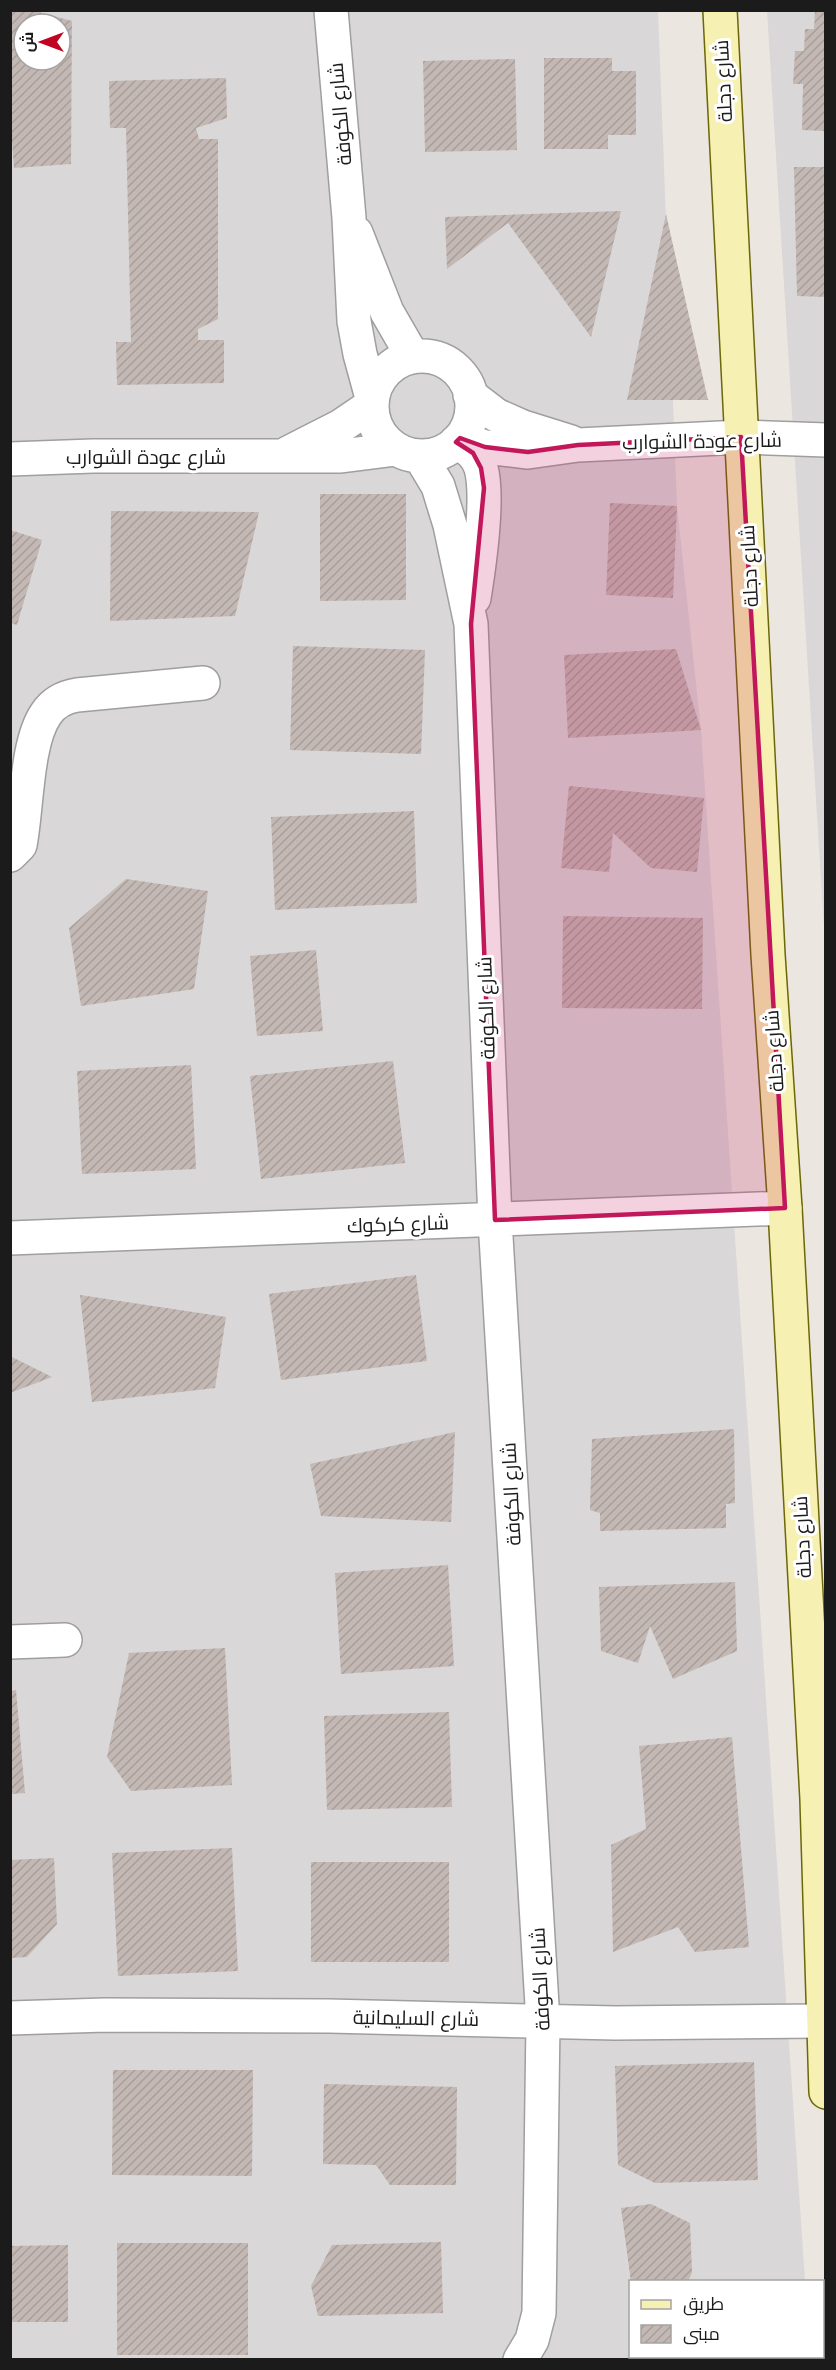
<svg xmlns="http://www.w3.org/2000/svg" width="836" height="2370" font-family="'Noto Sans',Cairo,sans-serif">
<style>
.residential{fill:#d9d7d8;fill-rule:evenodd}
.building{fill:url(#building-hatch);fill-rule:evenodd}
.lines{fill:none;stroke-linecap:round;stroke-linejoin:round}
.street-casing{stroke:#9f9f9f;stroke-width:36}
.secondary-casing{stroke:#6c6707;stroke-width:36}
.street{stroke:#fff;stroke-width:33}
.secondary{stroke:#f7f0b3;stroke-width:33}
.marked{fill:#c2185b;fill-opacity:0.2;stroke:#c2185b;stroke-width:4.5;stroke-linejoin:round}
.labels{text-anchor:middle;stroke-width:6;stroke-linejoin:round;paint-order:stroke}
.street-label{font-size:20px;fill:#1b1b1b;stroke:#fff}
</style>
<defs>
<pattern id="building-hatch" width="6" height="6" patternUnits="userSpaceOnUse" patternTransform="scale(1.5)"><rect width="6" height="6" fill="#c3b8b4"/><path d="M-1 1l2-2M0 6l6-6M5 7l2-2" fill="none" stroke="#a79e9a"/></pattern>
</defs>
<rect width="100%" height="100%" fill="#ece6e0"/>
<!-- residential -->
<path class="residential" d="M11,11H658L677,506L701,730L805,2281L630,2282V2356H810L811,2359L11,2360ZM24,24H60V60H24Z
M767,11H825V944Z"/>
<!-- building -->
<path class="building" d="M10,10H31L72,21L71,164L14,168L10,116ZM24,24H60V60H24Z
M815,10H826V131L802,130L803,84H793L795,51H804L805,29H814Z
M544,58H612V71H636V135H608V149H544Z
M515,59L517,150L425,152L423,61Z
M226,78L227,118L196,128L199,139H218V319L198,329V340H224V383L117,385L116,342H131L126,128H110L109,81Z
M794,167H826V297L797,296Z
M621,211L591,337L508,223L447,269L445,217Z
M666,214L708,400H627Z
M320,494H406V600L320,601Z
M610,503L677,506L673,598L606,595Z
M111,511L259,512L235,616L110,621Z
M10,530L42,540L17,625L10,623Z
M293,646L425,650L421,754L290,750Z
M676,649L701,730L568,738L564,655Z
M569,786L704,798L697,872L651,868L613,833L609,872L561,868Z
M414,811L417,903L275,910L271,817Z
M126,879L208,891L194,989L81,1006L69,928Z
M563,916L703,918L702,1009L562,1008Z
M316,950L323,1031L257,1036L250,956Z
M393,1061L405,1163L261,1179L250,1076Z
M191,1065L196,1169L82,1174L77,1071Z
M416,1275L427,1361L281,1380L269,1294Z
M80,1295L226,1317L215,1388L92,1402Z
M10,1356L52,1377L10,1393Z
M734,1429L735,1503L726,1504V1528L600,1531V1513L590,1510L592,1439Z
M455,1432L451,1522L321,1516L310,1464Z
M448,1565L454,1666L341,1674L335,1573Z
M735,1582L737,1651L673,1679L650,1626L638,1663L601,1651L599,1587Z
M225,1648L232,1785L131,1791L107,1757L129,1653Z
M16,1690L25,1793L10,1794V1691Z
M449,1712L452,1807L327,1810L324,1716Z
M732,1737L749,1947L695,1952L678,1927L613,1952L611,1845L646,1829L639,1746Z
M232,1848L238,1971L118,1976L112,1853Z
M54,1858L57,1924L27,1957L10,1958V1860Z
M311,1862H449V1962H311Z
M754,2062L758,2180L655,2183L618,2165L615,2066Z
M113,2070H253L252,2176L112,2175Z
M324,2084L457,2087L456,2185H390L376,2165L323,2164Z
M651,2204L690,2223L692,2272L688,2282H631L621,2208Z
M441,2242L443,2313L318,2316L311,2286L332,2245Z
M117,2243H248V2355H117Z
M68,2245V2322H10V2246Z"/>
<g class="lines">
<defs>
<path id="street" d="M331,10L349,218L354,321L360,354L372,398
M356,233L387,312L413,357
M372 406a50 50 0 1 1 100 0a50 50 0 1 1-100 0Z
M470,395L496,415L523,427L571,442
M460,438L485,447L528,452L578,445L741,437L826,440
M456,442C468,448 477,455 481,468C489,497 479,567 474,598
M288,453L341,426L372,405
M420,456L438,486L450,525L471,624L495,1220L543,2022L539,2313L532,2340L520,2360
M10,459L93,456H341L396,449
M10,855L20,845C27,810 26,742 46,714C53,703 65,697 77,695L203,683
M10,1238L785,1208
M10,1642L65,1640
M10,2018L105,2015L329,2016L615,2023L822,2021"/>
<path id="secondary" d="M720,10L768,955L785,1208L817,1799L826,2092"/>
</defs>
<!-- street casing -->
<use href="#street" class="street-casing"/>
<!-- secondary casing -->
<use href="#secondary" class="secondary-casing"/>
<!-- street -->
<use href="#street" class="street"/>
<!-- secondary -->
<use href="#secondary" class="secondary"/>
</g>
<!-- marked area -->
<path class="marked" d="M741,437L785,1208L495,1220L471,624L484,488L481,468L473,453L456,442L460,438L485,447L528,452L578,445Z"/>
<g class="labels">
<!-- street labels -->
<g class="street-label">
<text transform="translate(723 81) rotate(-93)" y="7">شارع دجلة</text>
<text transform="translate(340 114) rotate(-95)" y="7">شارع الكوفة</text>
<text transform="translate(702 441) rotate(-1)" y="7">شارع عودة الشوارب</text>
<text x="146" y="464">شارع عودة الشوارب</text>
<text transform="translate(749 566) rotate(-93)" y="7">شارع دجلة</text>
<text transform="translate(486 1008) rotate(-92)" y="7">شارع الكوفة</text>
<text transform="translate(774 1051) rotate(-94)" y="7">شارع دجلة</text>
<text transform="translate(398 1224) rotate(-2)" y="7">شارع كركوك</text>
<text transform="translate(511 1494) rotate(-93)" y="7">شارع الكوفة</text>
<text transform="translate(802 1537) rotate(-93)" y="7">شارع دجلة</text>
<text transform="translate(540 1979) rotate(-93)" y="7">شارع الكوفة</text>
<text transform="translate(416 2018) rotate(1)" y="7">شارع السليمانية</text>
</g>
</g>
<!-- border -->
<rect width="836" height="2370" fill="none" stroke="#1b1b1b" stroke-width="24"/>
<!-- legend -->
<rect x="629" y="2280" width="195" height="78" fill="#ffffff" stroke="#a4a4a4" stroke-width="1.5"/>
<rect x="641" y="2300" width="30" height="9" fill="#f7f0b3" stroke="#a4a4a4" stroke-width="1.5"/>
<text x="683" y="2310" font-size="18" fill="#1b1b1b">طريق</text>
<rect x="641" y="2325" width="30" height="18" fill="url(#building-hatch)" stroke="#a4a4a4" stroke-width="1.5"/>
<text x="683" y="2340" font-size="18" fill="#1b1b1b">مبنى</text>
<!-- north arrow -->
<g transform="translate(42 42) rotate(270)"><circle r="28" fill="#ffffff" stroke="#a4a4a4" stroke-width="1.5"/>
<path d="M0-4.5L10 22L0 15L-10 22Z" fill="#c00522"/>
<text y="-9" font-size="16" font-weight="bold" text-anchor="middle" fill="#1b1b1b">ش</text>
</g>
</svg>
